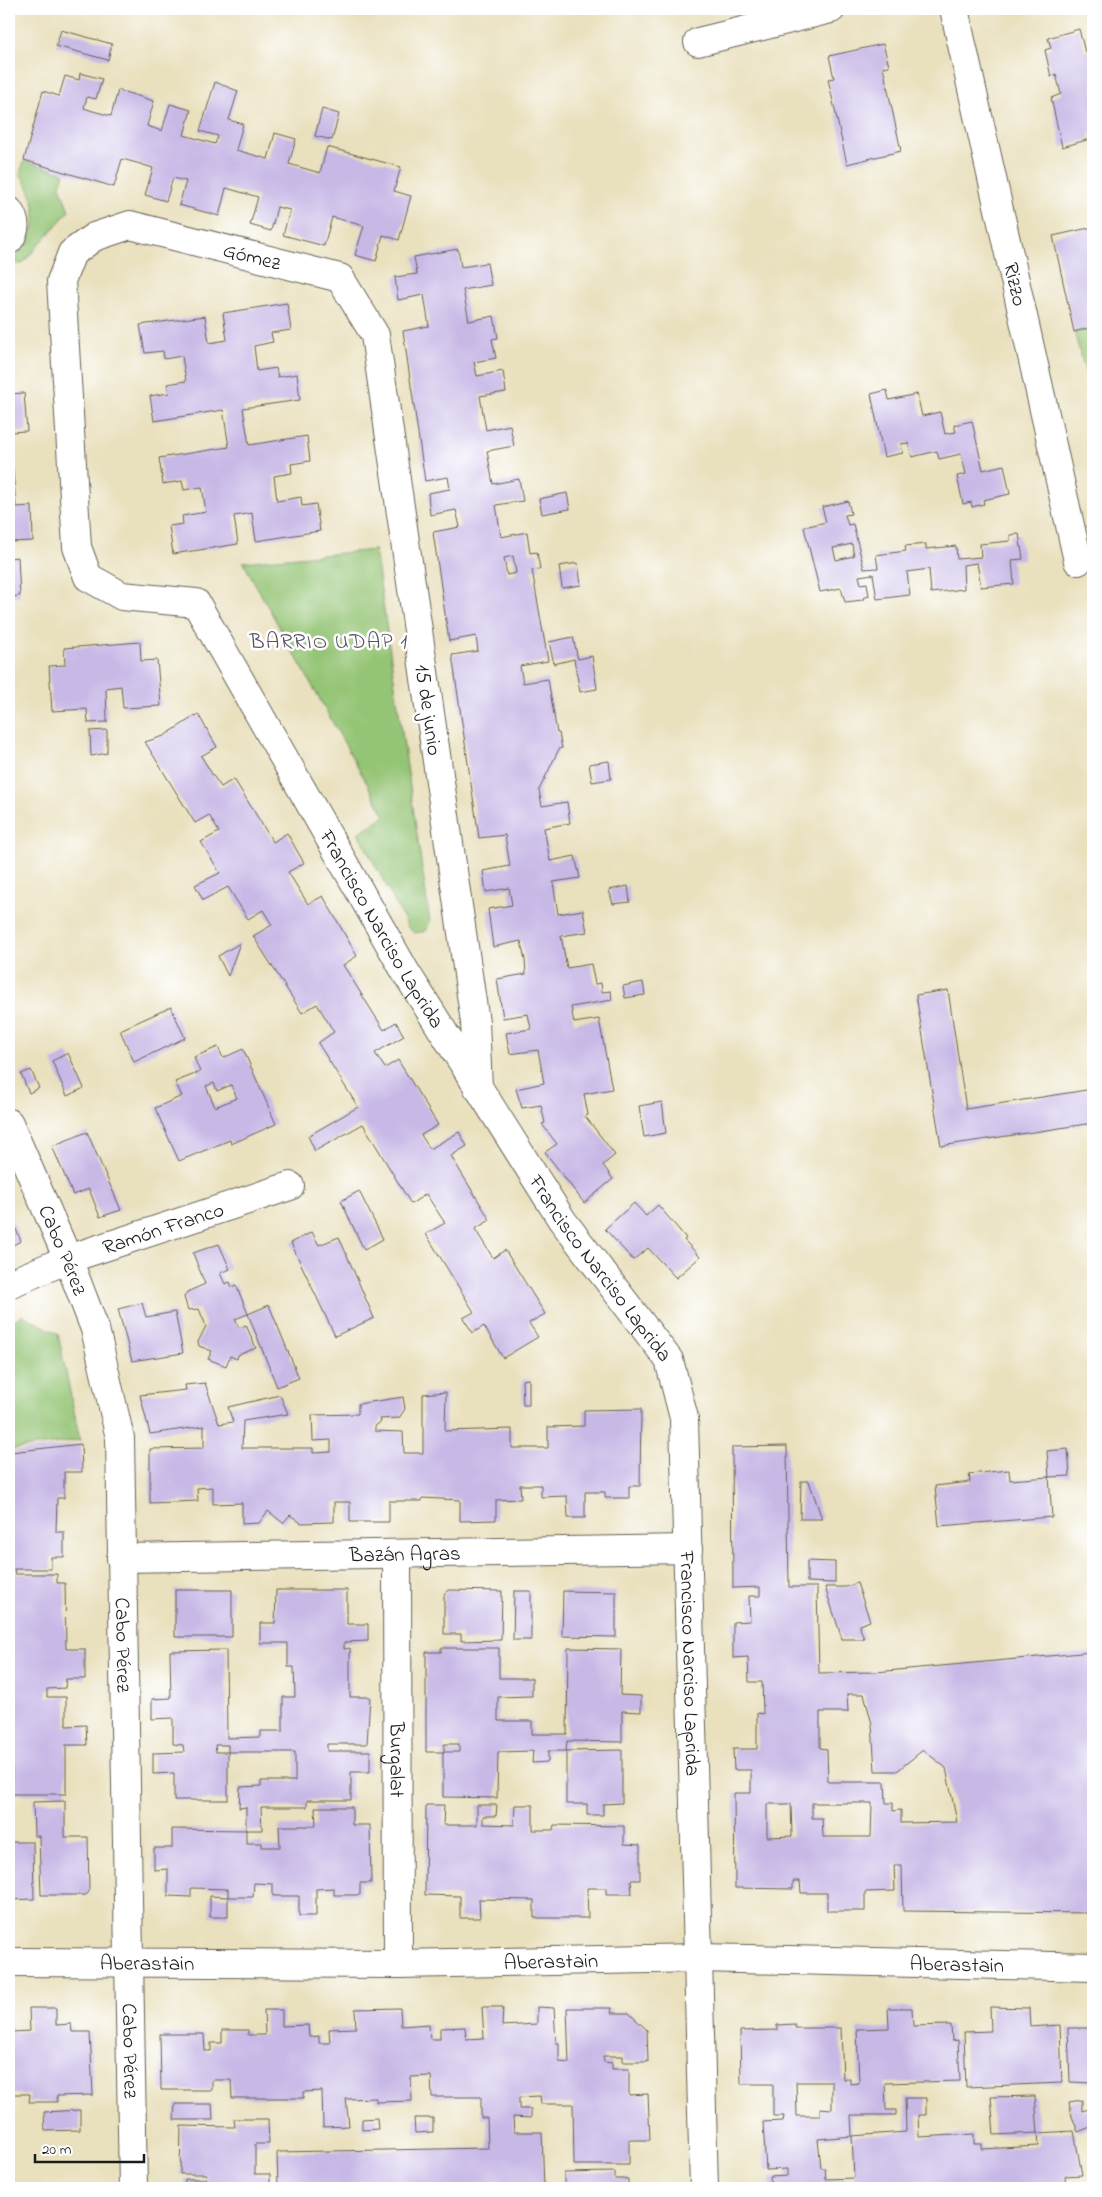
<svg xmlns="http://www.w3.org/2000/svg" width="1102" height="2197" font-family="'Indie Flower',sans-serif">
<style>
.green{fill:#94c474;stroke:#587048}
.building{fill:#c7b8e6;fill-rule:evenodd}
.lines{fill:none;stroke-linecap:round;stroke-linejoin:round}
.street-casing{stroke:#646154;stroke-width:30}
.street{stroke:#fff;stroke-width:28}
.labels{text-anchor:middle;stroke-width:5;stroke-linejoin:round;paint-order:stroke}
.street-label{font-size:21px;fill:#1c1c1c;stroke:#fff}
.neighbourhood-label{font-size:22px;letter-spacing:1px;fill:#585363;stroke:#fff}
</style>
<rect width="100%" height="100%" fill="#fff"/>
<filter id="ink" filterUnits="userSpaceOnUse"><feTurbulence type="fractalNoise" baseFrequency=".02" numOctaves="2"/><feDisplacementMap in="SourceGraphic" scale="10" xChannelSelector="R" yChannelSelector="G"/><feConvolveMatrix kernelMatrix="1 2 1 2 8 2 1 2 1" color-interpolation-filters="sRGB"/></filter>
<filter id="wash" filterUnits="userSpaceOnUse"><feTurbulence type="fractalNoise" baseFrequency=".0096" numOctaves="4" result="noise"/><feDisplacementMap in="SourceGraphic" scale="20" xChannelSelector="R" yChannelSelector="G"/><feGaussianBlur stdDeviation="1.12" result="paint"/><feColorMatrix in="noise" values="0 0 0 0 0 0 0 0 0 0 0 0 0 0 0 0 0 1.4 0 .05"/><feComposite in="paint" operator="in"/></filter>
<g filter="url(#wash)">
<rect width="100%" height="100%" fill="#e9e0bd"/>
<!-- green -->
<path class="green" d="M24,161L64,173L60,186L69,211L22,264L13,263C15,255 23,249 28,241C41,219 34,193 20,174Z
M1093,327V398L1074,332Z
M375,550L430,922L426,931L415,933L409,929L358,833L385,816L243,562Z
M23,1315L58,1334L80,1440L9,1450V1323Z"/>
<g id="blocks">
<!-- building -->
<path class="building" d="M1079,29L1085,52L1093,50V132L1089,133L1090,139L1062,147L1051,98L1061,94L1056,74L1051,77L1045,50L1051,48L1048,38Z
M61,30L112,44L108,60L56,46Z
M883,44L889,66L883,67L901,151L847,164L828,79L834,78L829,56Z
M80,73L102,79L96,99L87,97L84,108L93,111L111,116L118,90L154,101L147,126L162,131L170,104L191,110L184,135L215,144L218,136L200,131L215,82L238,91L229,120L243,124L236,150L268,159L275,133L296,139L289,164L320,173L327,147L401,167L394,191L411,196L399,240L383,235L376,261L355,255L364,226L346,221L332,217L324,246L283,235L290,210L277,207L271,231L250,225L258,197L226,188L219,216L179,205L186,181L173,178L166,201L145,195L153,168L137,163L122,159L114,187L24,160L43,91L59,96L65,76L79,80Z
M322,109L339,114L332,140L315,136Z
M1093,227V327L1074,332L1053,236Z
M458,249L461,267L487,263L491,285L463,290L469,321L494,316L498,338L492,339L496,358L474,362L477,376L503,371L506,392L480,396L486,430L510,425L514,446L487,451L493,484L519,479L523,501L496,505L501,537L527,532L530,553L537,552L540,569L532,570L548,661L520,666L523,683L548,679L557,733H559L562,748L559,749L539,790L542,806L567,802L570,823L544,828L550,861L575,856L580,878L553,882L558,914L583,910L587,932L561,936L567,968L591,964L595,984L601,983L602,992L611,991L612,1000L571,1007L574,1023L599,1019L612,1089L584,1094L588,1115L585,1116L615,1155L603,1165L613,1179L584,1203L545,1152L557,1144L542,1124L545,1123L541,1105L522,1108L516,1089L544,1083L538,1050L510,1054L506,1033L531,1029L528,1014L503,1018L497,979L526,974L525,960L521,941L493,947L488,909L512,905L509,888L486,892L483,871L510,866L505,835L479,838L452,655L478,651L476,636L449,641L433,532L460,527L456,510L430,515L428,493L450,489L448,477L425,481L403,331L429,326L424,295L398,300L395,277L417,274L414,257ZM513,556L516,573L507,575L504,558Z
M287,303L291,330L271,333L273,342L254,346L257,371L276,368L278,377L297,374L300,400L243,408L244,415L249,445L307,436L310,461L291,464L292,473L274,476L277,501L301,497L302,506L316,504L320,531L256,541L252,513L234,516L238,544L173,554L169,526L183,524L182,516L206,512L202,487L184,490L182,481L163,484L159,458L229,447L223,410L154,421L150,396L169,393L167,384L186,381L182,356L164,359L163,351L145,353L140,325L205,316L209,343L227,340L223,313Z
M887,390L889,400L917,394L922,416L940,412L945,434L956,432L954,425L972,421L983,470L1004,465L1010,494L983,500L984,504L972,507L971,502L963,504L957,476L966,474L961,454L939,459L937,451L912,457L908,443L901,444L903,453L884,457L871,394Z
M24,393L27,431L9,432V394Z
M9,448H11L16,507L32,506L33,541L9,542Z
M567,493L570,509L542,514L539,499Z
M848,501L851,514L845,515L848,525L853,524L864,569L878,568L876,555L906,551L905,546L926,544V549L956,546L957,559L981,557L980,544L1010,541V535L1019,534L1023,559L1012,560L1014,584L981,587L977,563L963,565L964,589L931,593L929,569L907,572L910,595L877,599L873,574L859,576L861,584L867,583L869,596L863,598V600L845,602L841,588L820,592L804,527L826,522L822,507ZM852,544L854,556L836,560L833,548Z
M18,557L20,596L9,597V558Z
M578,563L581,585L562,588L559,566Z
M573,637L578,659L592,656L597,689L580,692L574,659L554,664L549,642Z
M140,642L141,661L157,660L161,706L123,708L121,686L106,688L107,722L88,723L87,709L52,711L49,666L65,665L64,648Z
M198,714L217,747L201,756L212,774L221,787L234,779L273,842L287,833L304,863L288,872L308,904L323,896L357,956L343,965L384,1030L396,1022L404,1036L375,1053L385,1068L398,1060L438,1125L421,1135L430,1149L459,1132L467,1146L451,1156L490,1220L475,1229L493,1258L505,1250L545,1314L529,1323L538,1337L503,1358L484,1326L473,1333L463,1318L474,1312L426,1234L445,1223L426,1194L411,1204L363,1124L315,1151L308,1136L358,1107L318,1043L334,1032L317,1004L302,1013L253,936L272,925L263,910L248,919L228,887L203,900L195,885L220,873L201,842L219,832L209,815L195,823L145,742L164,736Z
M107,730V753L91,756L90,731Z
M609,761L611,779L592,782L589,764Z
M628,886L630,902L613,904L609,890Z
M240,943L228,976L218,956Z
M643,982L645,995L625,998L623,986Z
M948,990L966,1109L1093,1089V1123L941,1146L916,995Z
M171,1007L185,1038L134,1062L120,1030Z
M218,1047L223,1058L243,1049L276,1124L231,1144L230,1140L179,1161L155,1108L182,1096L175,1082L200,1072L194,1057ZM214,1083L217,1091L231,1085L237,1098L215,1107L206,1086Z
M68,1053L84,1088L67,1096L52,1061Z
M31,1070L39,1088L29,1093L21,1074Z
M662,1102L666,1133L644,1137L639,1106Z
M87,1132L121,1210L100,1217L89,1189L73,1195L52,1146Z
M359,1191L383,1239L364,1250L341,1201Z
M634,1203L646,1216L658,1205L686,1238L684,1240L700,1257L676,1278L648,1248L633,1260L605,1229Z
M9,1213L21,1241L9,1247Z
M312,1232L319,1245L339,1237L374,1318L335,1336L291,1243Z
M219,1244L230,1269L220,1273L225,1284L230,1282L232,1287L236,1285L248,1314L235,1319L239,1328L246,1325L256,1348L238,1355L237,1359L230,1356L226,1366L208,1359L212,1351L199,1346L198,1342L206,1326L199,1309L188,1310L184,1297L187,1292L205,1284L193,1253Z
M142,1303L146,1317L175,1312L183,1353L132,1361L118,1309Z
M269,1305L299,1378L277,1387L248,1314Z
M529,1379V1405H523L522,1380Z
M205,1383L219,1424L233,1422L228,1407L280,1395L288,1414L243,1421L242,1448H313V1453L331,1452V1440L313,1441L312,1415L358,1414V1404L403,1397L405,1409L399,1418L380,1419L381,1422L375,1426V1431L403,1432L404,1453H423V1394L446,1392L445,1431L512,1429V1448H548V1427L584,1426V1410L641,1409L640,1486H629V1498H605V1492H585V1518H568L567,1496L541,1497V1485H520L521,1499L496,1500V1520L460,1521V1500L422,1498V1501H389V1522H350V1502H334V1522L301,1523L290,1515L283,1523L268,1511L259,1523L242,1524V1503L213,1504V1487L197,1488L198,1501L150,1503V1449L204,1448V1426L150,1434L140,1395L186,1390L185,1385Z
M81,1444L82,1472H64V1498H57L56,1532H64V1557H51V1569H14L15,1574H57V1583H65L66,1649H85V1679H66L65,1688L47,1689V1697H66V1726L86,1725L87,1745H66V1794H12L11,1689H9V1659H11L9,1478H11V1452Z
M787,1446L789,1587H817L819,1673L876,1672L1092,1652L1093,1913L903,1911L902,1865H894L895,1891L865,1892V1911H827V1893H801L800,1881H793V1889L735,1888L734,1793H751V1770H734L733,1749H757V1713L763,1714L762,1682H749L748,1657L733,1658V1622L750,1621L749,1596H760V1587L733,1588L732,1447ZM847,1694H864L872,1724L875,1771H897L923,1750L946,1768L957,1822L901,1823V1810L893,1811V1803H886L885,1782H828L827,1749L820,1748V1712H848ZM812,1803H872L871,1837H823L822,1818H812ZM767,1804H791L792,1836L767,1837Z
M1068,1449L1070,1476L1049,1477L1052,1517L939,1526L935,1486L970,1482L969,1474L1009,1470L1010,1480L1049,1477L1047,1451Z
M801,1481H809L822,1519H800Z
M807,1561L835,1562V1583L807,1582Z
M857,1583L870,1621L859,1625L864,1639H842L825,1587H846Z
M175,1590H232V1637H175Z
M276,1590H347V1624H368V1641L344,1642V1649L350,1648V1697H370L367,1744H327V1751H370V1772H351V1800H307V1807H261L262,1830H246V1843H262V1847H280L279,1826H316L315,1807H352V1825H370L371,1883H360V1895H334V1888L316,1889V1916H299V1896H273V1884L254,1883L253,1897H228V1917H210V1896L228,1897V1889L191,1888V1897L168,1896V1869L154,1870V1848H172V1829L246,1830V1807L239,1808L240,1787L261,1786V1781H295V1752H228V1745H215L216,1752H228V1800H174V1773L153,1774V1753L184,1752L183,1745L173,1744V1718L152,1719V1699L171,1698L170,1651L226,1650L227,1738L261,1737V1731H283V1697H295L294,1667H288V1643H260V1623H275Z
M449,1590L502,1591L501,1640L461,1641V1634H444V1595Z
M514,1591H531V1640H513Z
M563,1591L616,1592V1637L562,1636Z
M441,1648H499V1678H532V1696L498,1697V1721H532V1734H567L568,1648L621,1649L620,1695L641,1696V1712L622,1711V1742L567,1741L566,1751H548V1762L532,1763L533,1751L498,1752L497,1798L443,1797V1752H459V1744H444V1752H426V1652H441Z
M622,1750V1803L603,1804V1815H587V1804H566V1751Z
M65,1801V1837H88L89,1892L86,1895H41L39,1836H34L33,1802Z
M426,1805H444L443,1825H477V1805H497L496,1816H483V1824L514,1825L515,1805H533V1830H553L554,1825L624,1826V1844L640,1845V1880H631L632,1894H606V1888H587L588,1918H534V1900L479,1899L480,1918H460V1896L425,1895Z
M9,1842H33L34,1899L9,1900Z
M482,2007H503L502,2026L537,2024V2007L554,2008L556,2043H559V2062L569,2063L567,2008H612L611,2013H629L647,2030L648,2062H623V2056H603L604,2062L612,2063V2069H629V2095L648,2094L650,2140H629V2165H574L573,2104H541L540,2096L519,2097V2109H531V2118L513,2117L514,2132H542L544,2188H278L277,2152L488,2148L487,2118H481V2097H432L431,2076L411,2077L412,2101L376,2102V2098L346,2099L349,2126L323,2127L322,2091L303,2092V2098H232L231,2080H212V2090H161L160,2034H204L205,2051H211V2043H222V2030H248V2035H265L264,2010H282V2026L308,2025L309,2037L319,2036V2043H330L329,2029L356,2028L355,2009L400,2008L401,2026L429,2024L430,2039H440V2028L465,2027L466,2039L484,2038Z
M990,2007L1029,2008L1030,2027L1060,2025L1062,2083L966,2087L964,2032L991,2031Z
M29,2008H56V2025L71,2024L72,2032H90L93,2095L57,2096V2102H29L30,2094H9V2024H12V2032L30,2031Z
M888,2008H912L913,2026L951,2025L952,2041L958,2040L960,2081L885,2083L886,2110H896V2115H851L852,2136L906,2132L905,2098H926V2115H918L919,2137L974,2134V2144H982V2149L1039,2146L1038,2133L1074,2131L1082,2175L1065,2176L1066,2188H771L770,2177L787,2176V2169L766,2170L763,2122L783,2121L784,2116H773V2084H741L740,2031L777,2030V2025L795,2024V2028H841L843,2079H850V2084L859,2083L857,2029L889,2028ZM796,2082H832V2109L820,2108V2116H797ZM852,2136L854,2178L826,2179L825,2168H821L818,2139Z
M1068,2028H1093V2083L1070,2082Z
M1035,2096L1038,2133L994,2135L991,2097Z
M1082,2100V2111L1093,2108V2126L1078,2132L1071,2114L1069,2102Z
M175,2104H212L213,2120H174Z
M80,2110V2130L45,2131L44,2112Z
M377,2118L378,2129L362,2130V2119Z
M414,2118H433V2132L415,2133Z
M234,2119H268L269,2144H255V2174H270V2188H185V2179H206L207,2174H180L181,2126L235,2127Z
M615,2172V2179H628V2188H564V2173Z"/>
</g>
</g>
<g filter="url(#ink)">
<use href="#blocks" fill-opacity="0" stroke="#646154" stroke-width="1"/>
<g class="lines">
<defs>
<g id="street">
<path id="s1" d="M954,9L1078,561"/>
<path d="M698,42L831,9"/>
<path d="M9,211C16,221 17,229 9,240"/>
<path id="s2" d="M478,1088L475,1022L375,335L340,278L130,225L94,237L72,253L61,281L77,547L88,577L122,596L196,603L405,971L562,1220L669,1360L684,1418L704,2188"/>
<path id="s3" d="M9,1123L68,1259L95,1329L120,1438L133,2188"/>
<path id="s4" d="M9,1284L68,1259L290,1186"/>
<path id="s5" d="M397,1555L398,1964"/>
<path id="s6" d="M121,1558L688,1549"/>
<path id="s7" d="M9,1962L398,1964L699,1958L1093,1967"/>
</g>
</defs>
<!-- street casing -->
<use href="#street" class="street-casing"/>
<!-- street -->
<use href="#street" class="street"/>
</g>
</g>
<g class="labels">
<!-- street labels -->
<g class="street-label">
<text transform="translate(252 256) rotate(14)" y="7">Gómez</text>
<text dy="7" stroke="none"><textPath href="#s1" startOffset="282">Rizzo</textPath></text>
<text transform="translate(429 710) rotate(82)" y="7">15 de junio</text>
<text dy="7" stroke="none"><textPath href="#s2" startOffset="1926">Francisco Narciso Laprida</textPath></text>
<text dy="7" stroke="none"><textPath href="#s4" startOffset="164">Ramón Franco</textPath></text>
<text dy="7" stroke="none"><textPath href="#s3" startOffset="138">Cabo Pérez</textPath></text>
<text dy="7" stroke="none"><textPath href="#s2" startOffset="2330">Francisco Narciso Laprida</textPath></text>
<text dy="7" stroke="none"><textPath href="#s6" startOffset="284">Bazán Agras</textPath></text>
<text dy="7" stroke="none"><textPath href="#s3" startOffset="542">Cabo Pérez</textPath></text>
<text dy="7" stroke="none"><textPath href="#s2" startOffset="2750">Francisco Narciso Laprida</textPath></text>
<text dy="7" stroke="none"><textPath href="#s5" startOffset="205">Burgalat</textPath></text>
<text dy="7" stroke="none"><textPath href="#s7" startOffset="542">Aberastain</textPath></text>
<text dy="7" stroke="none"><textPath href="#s7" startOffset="138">Aberastain</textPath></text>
<text dy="7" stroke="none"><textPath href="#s7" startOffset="948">Aberastain</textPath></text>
<text dy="7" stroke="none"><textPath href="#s3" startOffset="948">Cabo Pérez</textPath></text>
</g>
<!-- neighbourhood labels -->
<g class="neighbourhood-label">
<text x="329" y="648">BARRIO UDAP 1</text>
</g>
</g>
<!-- margin -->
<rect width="1102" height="2197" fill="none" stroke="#fff" stroke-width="30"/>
<!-- scale -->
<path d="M35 2154v8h109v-8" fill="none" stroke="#1c1c1c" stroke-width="2.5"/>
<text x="42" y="2154" font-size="15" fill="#1c1c1c" stroke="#ffffff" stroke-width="4" paint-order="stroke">20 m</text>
</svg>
